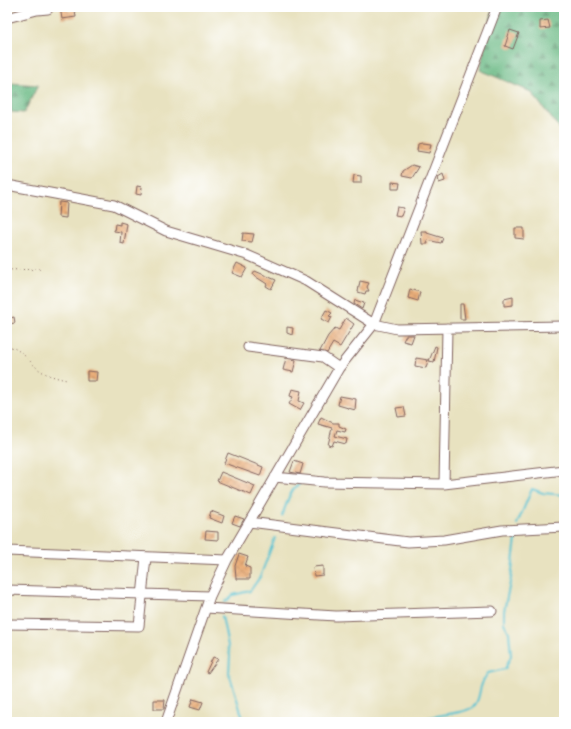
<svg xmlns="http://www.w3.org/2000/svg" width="571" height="729" font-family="Kalam,sans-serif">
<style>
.forest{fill:url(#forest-firs);stroke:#5a6c58}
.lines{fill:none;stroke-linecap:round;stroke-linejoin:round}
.stream{stroke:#58c3d3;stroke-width:2}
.building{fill:url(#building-cross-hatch)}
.minor-casing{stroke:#81635f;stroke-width:11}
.path{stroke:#81635f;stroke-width:1;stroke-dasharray:1 3;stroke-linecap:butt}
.minor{stroke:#fff;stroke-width:9}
</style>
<defs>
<pattern id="forest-firs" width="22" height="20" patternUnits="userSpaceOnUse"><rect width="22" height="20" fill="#6ab984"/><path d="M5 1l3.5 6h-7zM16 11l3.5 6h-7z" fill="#59966c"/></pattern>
<pattern id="building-cross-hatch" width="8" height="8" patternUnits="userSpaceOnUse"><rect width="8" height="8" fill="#eaaf7a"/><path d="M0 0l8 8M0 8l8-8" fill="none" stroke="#ca966a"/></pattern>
</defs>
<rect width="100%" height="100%" fill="#fff"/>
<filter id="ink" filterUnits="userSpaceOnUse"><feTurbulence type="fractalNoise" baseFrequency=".025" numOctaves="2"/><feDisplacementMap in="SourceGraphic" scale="8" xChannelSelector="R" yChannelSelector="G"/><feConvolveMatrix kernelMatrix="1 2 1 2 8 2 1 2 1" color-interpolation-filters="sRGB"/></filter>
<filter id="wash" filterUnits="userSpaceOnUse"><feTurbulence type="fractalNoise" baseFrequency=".012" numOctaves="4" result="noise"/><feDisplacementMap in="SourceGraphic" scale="16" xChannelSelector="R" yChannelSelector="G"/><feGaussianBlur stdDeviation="0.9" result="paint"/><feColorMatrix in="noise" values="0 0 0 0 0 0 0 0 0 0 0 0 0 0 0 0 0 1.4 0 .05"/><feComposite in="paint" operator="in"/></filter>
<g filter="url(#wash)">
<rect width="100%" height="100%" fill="#e8e2c0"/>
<!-- forest -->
<path class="forest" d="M493,7H564L563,133L531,92L480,70Z
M10,83L38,85L24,113L11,112Z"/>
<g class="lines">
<!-- stream -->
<path class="stream" d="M563,89L564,94
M282,516C287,503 289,490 301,483
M517,524L532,489L543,493L564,495
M225,602L233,595L250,591L260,577L275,538
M222,616L230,656L229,673L244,722
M422,720C434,714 469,714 475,705C480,698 479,690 482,684C483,680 486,676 488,673L505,669L511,656L509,632L504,623V611L511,578L516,539"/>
</g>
<g id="blocks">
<!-- building -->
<path class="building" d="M60,7H68V11L75,10L76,17L62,19Z
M548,20L550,28L540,29V21Z
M510,30L519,33L513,49L505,46Z
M422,143L431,144L429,153L417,151L418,144Z
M412,165L419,167L412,178L402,176L403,171Z
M443,174L445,181L439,183L438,177Z
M354,175L361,176V183H353Z
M392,182L400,183L399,189H392Z
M137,186L142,187L141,195L136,194Z
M59,202L67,203L66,218L58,217Z
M397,207L404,208L401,216L395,215Z
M120,222L127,224L124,244L120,243L121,232L114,231L115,224L120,225Z
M515,228H524V239L515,238Z
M421,231H427V233L443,238L441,243L427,240L428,244H422Z
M243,233L254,234L252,242L242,241Z
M237,263L247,268L242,277L232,273Z
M255,271L276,280L271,289L266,286L267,284L264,282L253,275Z
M360,281L369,283L367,287L369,291H366L365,294L358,292Z
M410,289L420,292L418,301L408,298Z
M513,297V305L504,306V299Z
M355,300L364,303L362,309L354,304Z
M460,304H463L465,319H460Z
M326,310L332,313L329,316L332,317L329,323L321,319Z
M14,317L15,323L8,324L7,319Z
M346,318L354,324L340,347L333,343L327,353L320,351L328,336L335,328L339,330Z
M287,327L293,328L292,335L287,333Z
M406,335H414L411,343L403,341Z
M435,346L437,347L434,362L429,361Z
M286,358L296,360L293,372L283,370Z
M416,358L428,360L426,368L415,366Z
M87,371L97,372L96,381H87Z
M292,389L301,391L299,401L304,403L300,410L289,404L293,397L290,396Z
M340,396L356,399L355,410L338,405Z
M404,407L406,416L398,417L396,408Z
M321,417L333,423H339V426L346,429L345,432L337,430L335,436L347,439L346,444L334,441L332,446L328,445L332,428L318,424Z
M228,453L263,467L260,476L224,463Z
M294,461L303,464L300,474L290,472Z
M221,472L255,486L251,495L217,481Z
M211,511L224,516L222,523L209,518Z
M235,516L244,519L240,526L232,523Z
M206,531L218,532V540L205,539Z
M239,554L248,557L245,566L250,568V579H236L235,566Z
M323,566V575L314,576L313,567Z
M213,657L218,659L208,673L206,672Z
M193,699L203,702L200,710L190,707Z
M154,700H165L164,709H154Z"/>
</g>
</g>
<g filter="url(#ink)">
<use href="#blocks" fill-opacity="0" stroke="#81635f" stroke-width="1"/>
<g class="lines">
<defs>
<path id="minor" d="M7,18L37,10L48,9
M7,185L114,205L166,231L247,255L306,281L374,324L397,329L564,326
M248,347L323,357L339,368
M275,477L324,482L444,484L564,470
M444,484L447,328
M249,522L408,542L444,540L502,530L564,527
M7,551L227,560
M7,590L210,596
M206,608L336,616L492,611
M7,624L139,626L146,557
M166,722L210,596L227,560L339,368L374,324L497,7"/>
</defs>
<!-- minor casing -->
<use href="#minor" class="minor-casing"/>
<!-- path -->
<path class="path" d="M7,270L42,269
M7,346C20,348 28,360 37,368C45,375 57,378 67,380"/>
<!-- minor -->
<use href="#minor" class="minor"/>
</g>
</g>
<!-- margin -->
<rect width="571" height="729" fill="none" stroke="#fff" stroke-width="24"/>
</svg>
